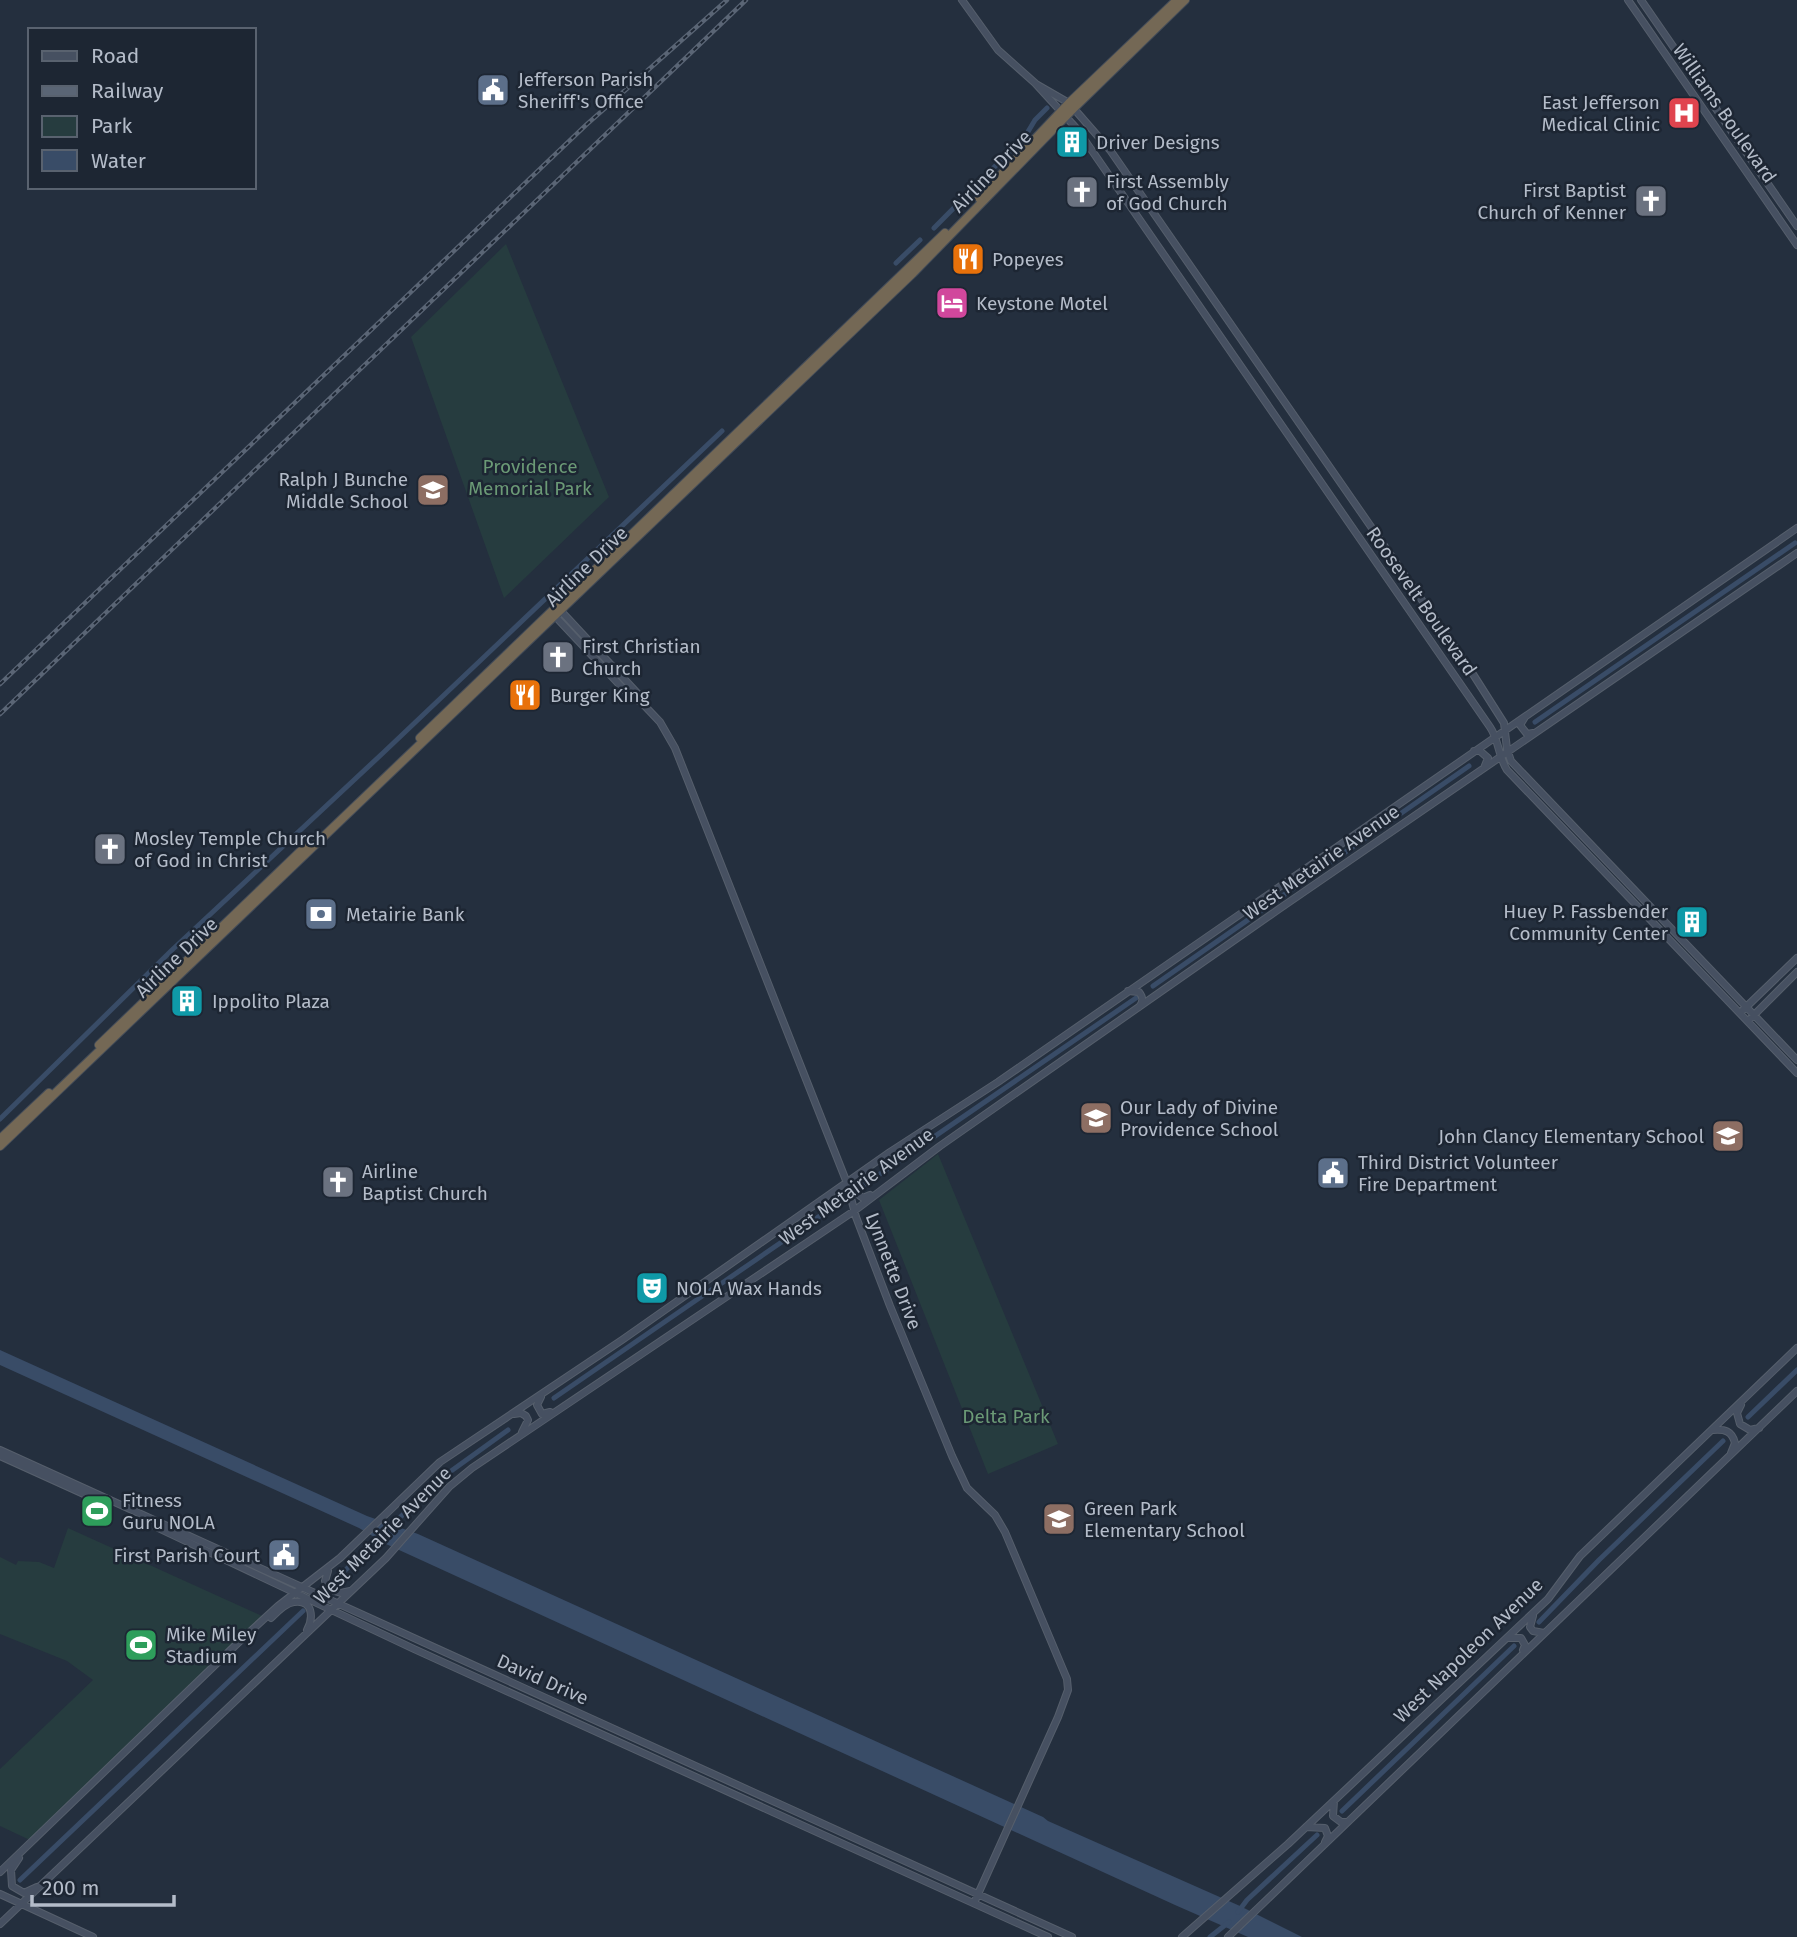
<svg xmlns="http://www.w3.org/2000/svg" width="1797" height="1937" font-family="'Fira Sans',sans-serif">
<style>
.green{fill:#263c3f}
.water{fill:#394c67}
.lines{fill:none;stroke-linecap:round;stroke-linejoin:round}
.canal{stroke:#394c67;stroke-width:5}
.secondary-casing{stroke:#565f6c;stroke-width:8}
.highway-casing{stroke:#434c59;stroke-width:10}
.secondary{stroke:#465061;stroke-width:6}
.highway{stroke:#746855;stroke-width:8}
.rail-casing{stroke:#5a6575;stroke-width:4.5}
.rail{stroke:#1d2633;stroke-width:2;stroke-dasharray:5;stroke-linecap:butt}
.labels{text-anchor:middle;stroke-width:5;stroke-linejoin:round;paint-order:stroke}
.poi-label{font-size:19px;fill:#b4bcc9;stroke:#1d2633;text-anchor:start}
.street-label{font-size:19px;fill:#b4bcc9;stroke:#1d2633}
.park-label{font-size:19px;fill:#6b9a76;stroke:#1d2633}
</style>
<rect width="100%" height="100%" fill="#242f3e"/>
<!-- green -->
<path class="green" d="M506,244L609,497L504,598L411,337Z
M938,1154L1058,1444L988,1474L879,1200Z
M68,1528L262,1616L32,1841L0,1826V1769L93,1680L67,1661L0,1634V1557L16,1565L18,1561L39,1562L54,1568Z"/>
<!-- water -->
<path class="water" d="M0,1350L367,1516L418,1534L1043,1817L1048,1821L1240,1906L1302,1937H1248L1175,1905L386,1544L359,1528L0,1365Z"/>
<g class="lines">
<!-- canal -->
<path class="canal" d="M934,228L1026,135L1035,120L1047,108
M896,263L920,240
M1535,722L1795,543
M1153,986L1469,766
M0,1119L172,950L384,752L722,431
M861,1187L1136,998
M722,1283L843,1200
M554,1398L711,1290
M1748,1417L1797,1370
M388,1529L440,1479L508,1430
M335,1580L381,1536
M1539,1622L1599,1560L1723,1441
M1342,1811L1514,1646
M20,1880L303,1611
M1238,1912L1247,1900L1317,1835
M1210,1937L1229,1922"/>
<defs>
<path id="secondary" d="M962,0L998,50L1035,83L1077,129L1490,727C1499,740 1498,756 1507,770L1797,1073
M1628,0L1797,245
M1641,0L1797,226
M1036,84L1069,103L1110,150L1471,671L1504,723L1507,749L1511,761L1797,1060
M555,610L561,611L640,696L641,702L660,722L675,748L847,1183L856,1217L890,1306L952,1456L967,1488L995,1515L1005,1532L1067,1679L1068,1690L1058,1717L974,1903
M554,615L632,698L641,702
M1525,717L1520,725L1527,734L1533,733
M1474,751H1480L1488,758L1484,768
M1128,991L1139,992C1143,997 1144,1001 1139,1007
M1743,1010L1797,958
M1751,1018L1797,972
M864,1174L856,1186V1193L863,1198L870,1195
M541,1397L537,1405L542,1414L550,1412
M1741,1405L1737,1413L1740,1424L1750,1430L1759,1428
M514,1414L521,1413L526,1416L528,1420L522,1432
M1713,1430C1725,1429 1732,1431 1735,1443L1731,1453
M0,1450L1072,1937
M0,1456L108,1505
M156,1527L414,1649L1048,1937
M328,1571L325,1581L331,1590L341,1593L350,1591
M1533,1616L1530,1627L1533,1631L1544,1633
M271,1618C277,1612 285,1603 294,1602C314,1599 313,1619 307,1630
M1508,1638H1521L1525,1645L1523,1650
M1334,1801L1333,1816L1341,1822H1346
M1306,1827L1325,1828L1328,1836L1325,1842
M19,1858L11,1870L12,1886L24,1893L37,1887
M0,1872L241,1640L278,1606L340,1558L440,1462L622,1340L890,1152L998,1082L1797,528
M0,1894L93,1937
M0,1924L386,1558L449,1487L472,1468L854,1211L940,1146L1279,909L1797,553
M1182,1937L1288,1844L1548,1599L1580,1556L1797,1348
M1228,1937L1797,1391"/>
<path id="highway" d="M979,198L1069,103L1177,0
M420,738L945,233
M99,1045L306,846
M0,1139L49,1093
M0,1146L913,273L1074,108L1185,0"/>
</defs>
<!-- secondary casing -->
<use href="#secondary" class="secondary-casing"/>
<!-- highway casing -->
<use href="#highway" class="highway-casing"/>
<!-- secondary -->
<use href="#secondary" class="secondary"/>
<!-- highway -->
<use href="#highway" class="highway"/>
<defs>
<path id="rail" d="M0,684L586,125L727,0
M0,714L746,0"/>
</defs>
<!-- rail casing -->
<use href="#rail" class="rail-casing"/>
<!-- rail -->
<use href="#rail" class="rail"/>
</g>
<!-- icons -->
<defs>
<symbol id="civic-square" viewBox="-11 -11 22 22"><rect x="-9" y="-9" width="18" height="18" rx="4" fill="#5c6f8a" stroke="#1d2633"/><path d="M-.6-6.5H3V-4.5H.6V-3L4-1V1h2V6H-6V1h2V-1L-.6-3ZM-1.2 2.5V6h2.4V2.5Z" fill="#fff"/></symbol>
<symbol id="hospital-square" viewBox="-11 -11 22 22"><rect x="-9" y="-9" width="18" height="18" rx="4" fill="#e0444e" stroke="#1d2633"/><path d="M-5-5h3v3.5h4V-5h3V5h-3V1.5h-4V5h-3Z" fill="#fff"/></symbol>
<symbol id="building-square" viewBox="-11 -11 22 22"><rect x="-9" y="-9" width="18" height="18" rx="4" fill="#0f9aa8" stroke="#1d2633"/><path d="M-4-6H4V6H1V3H-1V6H-4ZM-2.5-4.3h1.7v1.8h-1.7ZM.8-4.3h1.7v1.8H.8ZM-2.5-1h1.7V.8h-1.7ZM.8-1h1.7V.8H.8Z" fill="#fff"/></symbol>
<symbol id="church-square" viewBox="-11 -11 22 22"><rect x="-9" y="-9" width="18" height="18" rx="4" fill="#6b7280" stroke="#1d2633"/><path d="M-1.2-6h2.4v3.5h3.3v2.4h-3.3V6h-2.4V-.1h-3.3v-2.4h3.3Z" fill="#fff"/></symbol>
<symbol id="restaurant-square" viewBox="-11 -11 22 22"><rect x="-9" y="-9" width="18" height="18" rx="4" fill="#e8710a" stroke="#1d2633"/><path d="M-5-6h1v4h1v-4h1v4h1v-4h1v5L-1.5 .5V6h-2V.5L-5-1ZM5-6V6H3V1.5H1.5Q1.5-4 5-6Z" fill="#fff"/></symbol>
<symbol id="hotel-square" viewBox="-11 -11 22 22"><rect x="-9" y="-9" width="18" height="18" rx="4" fill="#d1479c" stroke="#1d2633"/><path d="M-6-4.5h1.5V1H6V5H4.5V3h-9V5H-6ZM-4 0a1.8 1.8 0 1 1 3.6 0ZM.5 0V-2.5h3Q6-2.5 6 0Z" fill="#fff"/></symbol>
<symbol id="school-square" viewBox="-11 -11 22 22"><rect x="-9" y="-9" width="18" height="18" rx="4" fill="#8d6e63" stroke="#1d2633"/><path d="M0-5L7-2L0 1L-7-2ZM-4 1L0 2.5L4 1V4Q0 6-4 4Z" fill="#fff"/></symbol>
<symbol id="bank-square" viewBox="-11 -11 22 22"><rect x="-9" y="-9" width="18" height="18" rx="4" fill="#5c6f8a" stroke="#1d2633"/><path d="M-6-4H6V4H-6ZM0-2.3a2.3 2.3 0 1 0 0 4.6a2.3 2.3 0 1 0 0-4.6Z" fill="#fff"/></symbol>
<symbol id="theatre-square" viewBox="-11 -11 22 22"><rect x="-9" y="-9" width="18" height="18" rx="4" fill="#0f9aa8" stroke="#1d2633"/><path d="M-5-5.5Q0-4 5-5.5V0Q5 5 0 6Q-5 5-5 0ZM-3.3-2.5H-1v1.5H-3.3ZM1-2.5H3.3v1.5H1ZM-2.8 1Q0 5.5 2.8 1Z" fill="#fff"/></symbol>
<symbol id="stadium-square" viewBox="-11 -11 22 22"><rect x="-9" y="-9" width="18" height="18" rx="4" fill="#2e9e5b" stroke="#1d2633"/><path d="M0-5a6.5 5 0 1 0 0 10a6.5 5 0 1 0 0-10ZM-3.5-1.8h7v3.6h-7Z" fill="#fff"/></symbol>
</defs>
<g fill-rule="evenodd">
<use href="#civic-square" x="474" y="71" width="38" height="38"/>
<use href="#hospital-square" x="1665" y="94" width="38" height="38"/>
<use href="#building-square" x="1053" y="123" width="38" height="38"/>
<use href="#church-square" x="1063" y="173" width="38" height="38"/>
<use href="#church-square" x="1632" y="182" width="38" height="38"/>
<use href="#restaurant-square" x="949" y="240" width="38" height="38"/>
<use href="#hotel-square" x="933" y="284" width="38" height="38"/>
<use href="#school-square" x="414" y="471" width="38" height="38"/>
<use href="#church-square" x="539" y="638" width="38" height="38"/>
<use href="#restaurant-square" x="506" y="676" width="38" height="38"/>
<use href="#church-square" x="91" y="830" width="38" height="38"/>
<use href="#bank-square" x="302" y="895" width="38" height="38"/>
<use href="#building-square" x="1673" y="903" width="38" height="38"/>
<use href="#building-square" x="168" y="982" width="38" height="38"/>
<use href="#school-square" x="1077" y="1099" width="38" height="38"/>
<use href="#school-square" x="1709" y="1117" width="38" height="38"/>
<use href="#civic-square" x="1314" y="1154" width="38" height="38"/>
<use href="#church-square" x="319" y="1163" width="38" height="38"/>
<use href="#theatre-square" x="633" y="1269" width="38" height="38"/>
<use href="#stadium-square" x="78" y="1492" width="38" height="38"/>
<use href="#school-square" x="1040" y="1500" width="38" height="38"/>
<use href="#civic-square" x="265" y="1536" width="38" height="38"/>
<use href="#stadium-square" x="122" y="1626" width="38" height="38"/>
</g>
<g class="labels">
<!-- poi labels -->
<g class="poi-label">
<text x="518" y="86">Jefferson Parish<tspan x="518" dy="22">Sheriff's Office</tspan></text>
<text x="1660" y="109" text-anchor="end">East Jefferson<tspan x="1660" dy="22">Medical Clinic</tspan></text>
<text x="1096" y="149">Driver Designs</text>
<text x="1106" y="188">First Assembly<tspan x="1106" dy="22">of God Church</tspan></text>
<text x="1626" y="197" text-anchor="end">First Baptist<tspan x="1626" dy="22">Church of Kenner</tspan></text>
<text x="992" y="266">Popeyes</text>
<text x="976" y="310">Keystone Motel</text>
<text x="408" y="486" text-anchor="end">Ralph J Bunche<tspan x="408" dy="22">Middle School</tspan></text>
<text x="582" y="653">First Christian<tspan x="582" dy="22">Church</tspan></text>
<text x="550" y="702">Burger King</text>
<text x="134" y="845">Mosley Temple Church<tspan x="134" dy="22">of God in Christ</tspan></text>
<text x="1668" y="918" text-anchor="end">Huey P. Fassbender<tspan x="1668" dy="22">Community Center</tspan></text>
<text x="346" y="921">Metairie Bank</text>
<text x="212" y="1008">Ippolito Plaza</text>
<text x="1120" y="1114">Our Lady of Divine<tspan x="1120" dy="22">Providence School</tspan></text>
<text x="1704" y="1143" text-anchor="end">John Clancy Elementary School</text>
<text x="1358" y="1169">Third District Volunteer<tspan x="1358" dy="22">Fire Department</tspan></text>
<text x="362" y="1178">Airline<tspan x="362" dy="22">Baptist Church</tspan></text>
<text x="676" y="1295">NOLA Wax Hands</text>
<text x="122" y="1507">Fitness<tspan x="122" dy="22">Guru NOLA</tspan></text>
<text x="1084" y="1515">Green Park<tspan x="1084" dy="22">Elementary School</tspan></text>
<text x="260" y="1562" text-anchor="end">First Parish Court</text>
<text x="166" y="1641">Mike Miley<tspan x="166" dy="22">Stadium</tspan></text>
</g>
<!-- street labels -->
<g class="street-label">
<text transform="translate(1725 113) rotate(55)" y="7">Williams Boulevard</text>
<text transform="translate(991 171) rotate(-46)" y="7">Airline Drive</text>
<text transform="translate(586 566) rotate(-44)" y="7">Airline Drive</text>
<text transform="translate(1422 601) rotate(55)" y="7">Roosevelt Boulevard</text>
<text transform="translate(1321 862) rotate(-35)" y="7">West Metairie Avenue</text>
<text transform="translate(176 957) rotate(-44)" y="7">Airline Drive</text>
<text transform="translate(856 1186) rotate(-36)" y="7">West Metairie Avenue</text>
<text transform="translate(894 1271) rotate(69)" y="7">Lynnette Drive</text>
<text transform="translate(382 1535) rotate(-45)" y="7">West Metairie Avenue</text>
<text transform="translate(1468 1650) rotate(-44)" y="7">West Napoleon Avenue</text>
<text transform="translate(543 1679) rotate(24)" y="7">David Drive</text>
</g>
<!-- park labels -->
<g class="park-label">
<text x="530" y="473">Providence<tspan x="530" dy="22">Memorial Park</tspan></text>
<text x="1006" y="1423">Delta Park</text>
</g>
</g>
<!-- legend -->
<rect x="28" y="28" width="228" height="161" fill="#1d2633" stroke="#59626f" stroke-width="2"/>
<rect x="42" y="51" width="35" height="10" fill="#465061" stroke="#59626f" stroke-width="2"/>
<text x="91" y="63" font-size="21" fill="#b4bcc9">Road</text>
<rect x="42" y="86" width="35" height="10" fill="#5a6575" stroke="#59626f" stroke-width="2"/>
<text x="91" y="98" font-size="21" fill="#b4bcc9">Railway</text>
<rect x="42" y="116" width="35" height="21" fill="#263c3f" stroke="#59626f" stroke-width="2"/>
<text x="91" y="133" font-size="21" fill="#b4bcc9">Park</text>
<rect x="42" y="150" width="35" height="21" fill="#394c67" stroke="#59626f" stroke-width="2"/>
<text x="91" y="168" font-size="21" fill="#b4bcc9">Water</text>
<!-- scale -->
<path d="M32 1895v10h142v-10" fill="none" stroke="#b4bcc9" stroke-width="3.5"/>
<text x="42" y="1895" font-size="21" fill="#b4bcc9" stroke="#1d2633" stroke-width="5" paint-order="stroke">200 m</text>
</svg>
